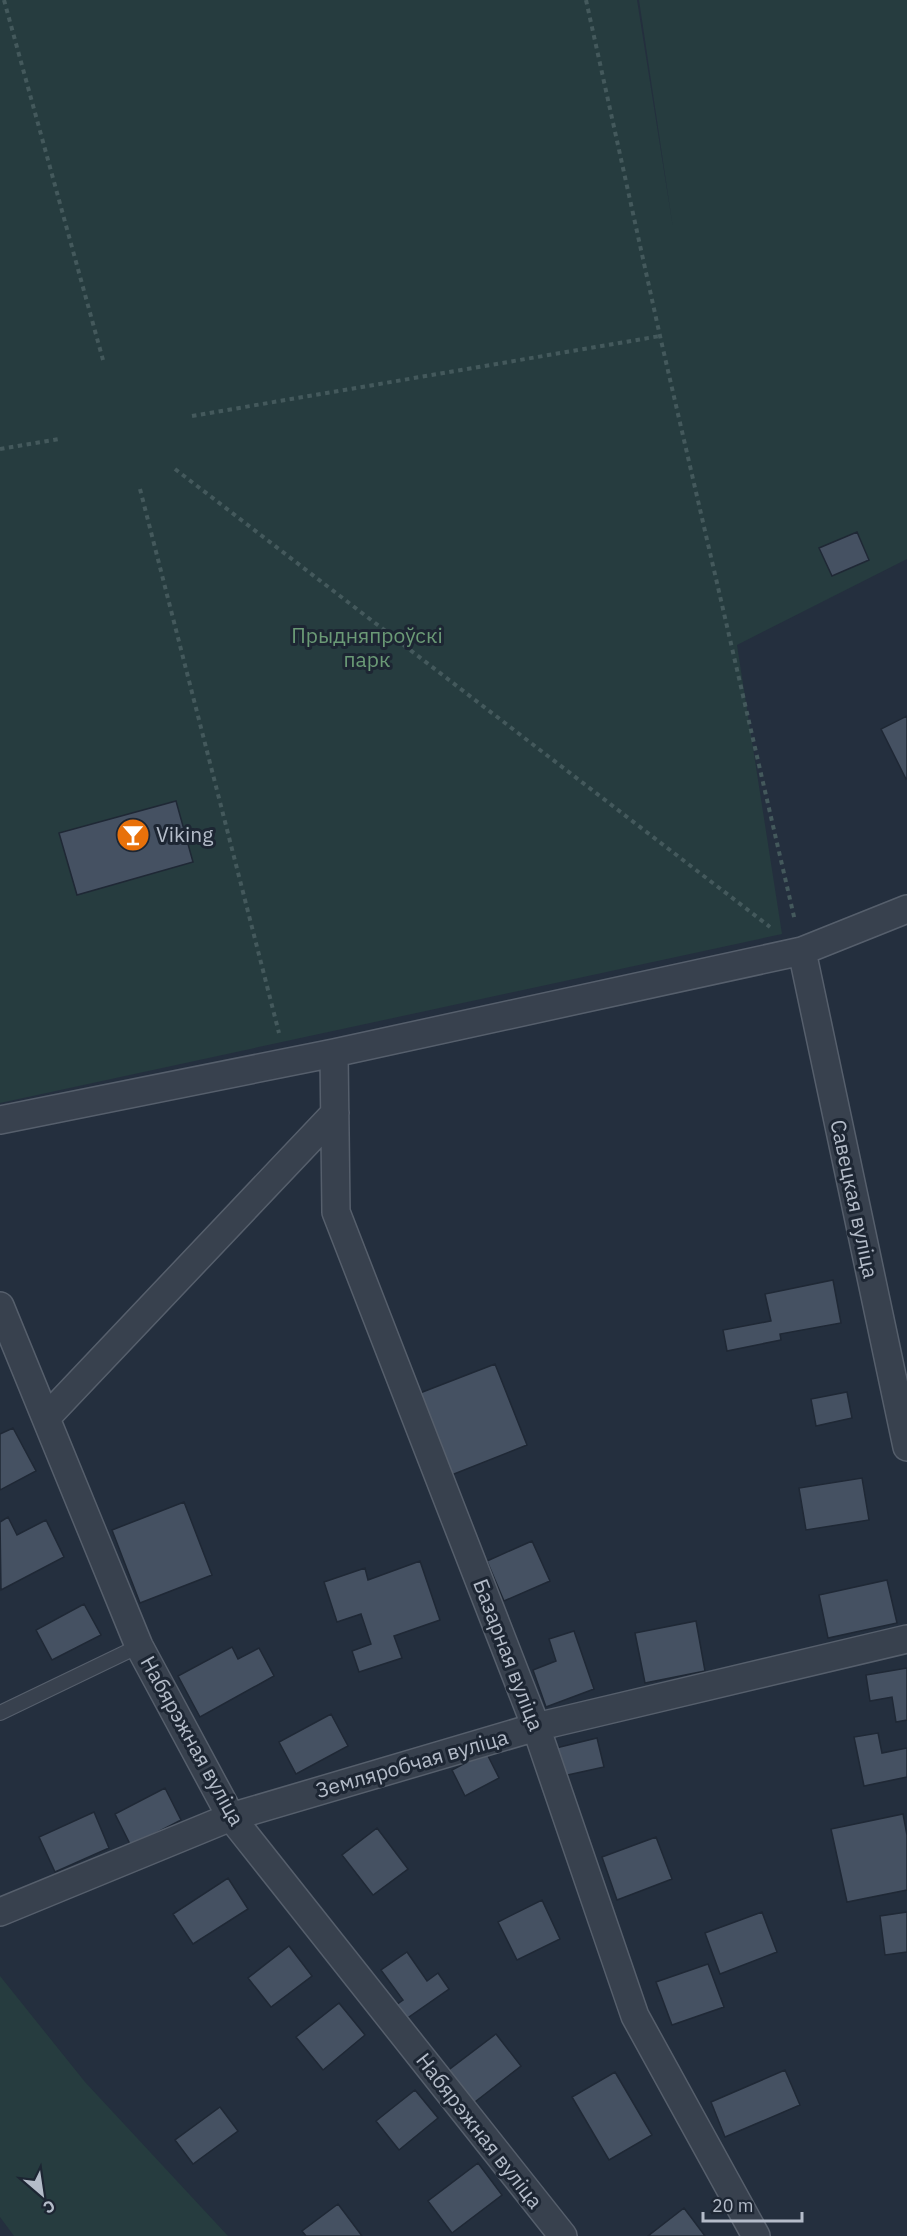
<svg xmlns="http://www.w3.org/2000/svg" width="907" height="2236" font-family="'IBM Plex Sans',sans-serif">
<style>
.green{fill:#263c3f}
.building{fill:#455162;stroke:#1f2835;stroke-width:1.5}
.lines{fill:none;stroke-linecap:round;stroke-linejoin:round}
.service-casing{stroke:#565f6c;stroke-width:16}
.minor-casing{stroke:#565f6c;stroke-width:30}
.path{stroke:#44595c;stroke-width:4;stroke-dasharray:4.5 4.5;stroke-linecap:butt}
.service{stroke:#38414e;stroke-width:14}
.minor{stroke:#38414e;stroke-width:27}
.labels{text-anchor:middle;stroke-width:6;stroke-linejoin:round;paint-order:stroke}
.park-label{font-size:21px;fill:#6b9a76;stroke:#1d2633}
.poi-label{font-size:21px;fill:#b4bcc9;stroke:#1d2633;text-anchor:start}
.street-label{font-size:21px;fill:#b4bcc9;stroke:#1d2633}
</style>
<rect width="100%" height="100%" fill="#242f3e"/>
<!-- green -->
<path class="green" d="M0,0H637L673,228L639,0H907V559L737,645L782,934L0,1103Z
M0,1976L85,2082L228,2236H14L0,2217Z"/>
<!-- building -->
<path class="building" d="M857,532L869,560L832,576L819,548Z
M907,716V778L906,779L881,729Z
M176,801L193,862L77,895L59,833Z
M833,1280L841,1323L780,1334L781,1340L727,1351L723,1330L771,1321L765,1294Z
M495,1364L527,1445L449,1476L420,1393Z
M847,1392L852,1418L816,1426L811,1399Z
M13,1428L36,1471L0,1490V1434Z
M862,1478L869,1520L806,1530L799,1488Z
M184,1502L212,1575L140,1603L112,1530Z
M8,1517L17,1535L46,1520L64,1557L1,1590L0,1522Z
M532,1541L550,1581L504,1601L487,1561Z
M420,1561L440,1620L394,1636L402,1658L359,1672L352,1651L371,1644L361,1614L337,1622L324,1582L365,1568L368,1580Z
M887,1580L897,1623L828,1638L819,1595Z
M84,1604L101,1635L52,1660L36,1630Z
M696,1621L705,1671L645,1683L635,1633Z
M574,1631L594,1689L546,1707L533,1670L556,1661L549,1639Z
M232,1647L238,1659L259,1648L274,1676L200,1717L178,1676Z
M907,1668V1720L896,1722L892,1697L870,1701L866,1675Z
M331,1714L348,1746L296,1774L279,1742Z
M878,1733L882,1753L907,1748V1777L864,1786L854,1737Z
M597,1738L604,1767L563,1776L556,1748Z
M486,1752L499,1778L465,1796L452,1770Z
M165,1788L181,1820L131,1846L115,1814Z
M94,1812L109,1848L55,1872L39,1837Z
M903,1814L907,1835V1890L847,1902L831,1829Z
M377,1828L408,1869L373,1895L342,1855Z
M656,1837L672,1879L617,1900L602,1857Z
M228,1878L248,1909L193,1944L173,1914Z
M542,1900L560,1939L517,1960L498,1922Z
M762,1912L777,1952L720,1974L705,1933Z
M907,1912V1952L885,1955L880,1916Z
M289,1946L312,1976L271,2007L248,1978Z
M407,1952L427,1981L438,1973L449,1989L406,2019L396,2005L403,2000L381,1970Z
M708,1964L724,2007L672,2025L656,1982Z
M339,2003L365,2035L323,2070L296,2037Z
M496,2034L521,2066L471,2105L446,2072Z
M785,2070L800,2105L725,2137L711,2102Z
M615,2072L652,2135L609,2160L572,2097Z
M415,2090L438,2118L399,2150L376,2121Z
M220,2107L238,2131L193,2164L175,2140Z
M478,2163L502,2195L452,2233L428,2201Z
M338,2204L362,2236H306L302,2231Z
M684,2208L705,2236H648Z"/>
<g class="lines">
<defs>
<path id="service" d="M0,1713L139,1646"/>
<path id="minor" d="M802,951L907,1447
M334,1053L336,1212L536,1727L635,2016L756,2236
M0,1120L334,1053L802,951L907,909
M0,1306L139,1646L231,1817L563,2236
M46,1418L335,1113
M0,1912L231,1817L536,1727L907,1639"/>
</defs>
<!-- service casing -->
<use href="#service" class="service-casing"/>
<!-- minor casing -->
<use href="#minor" class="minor-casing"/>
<!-- path -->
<path class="path" d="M4,0L103,360
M586,0L660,336L795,921
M192,416L660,336
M0,449L59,439
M175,469L770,927
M140,489L279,1033"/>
<!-- service -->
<use href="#service" class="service"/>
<!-- minor -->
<use href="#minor" class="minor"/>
</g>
<!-- icons -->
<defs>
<symbol id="bar-disc" viewBox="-11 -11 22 22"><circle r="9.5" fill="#e8710a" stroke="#1d2633"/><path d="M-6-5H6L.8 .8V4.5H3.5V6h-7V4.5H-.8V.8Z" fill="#fff"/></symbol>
</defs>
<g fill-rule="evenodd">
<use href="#bar-disc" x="114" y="816" width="38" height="38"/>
</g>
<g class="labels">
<!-- park labels -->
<g class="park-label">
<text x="367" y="643">Прыдняпроўскі<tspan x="367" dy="24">парк</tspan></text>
</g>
<!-- poi labels -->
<g class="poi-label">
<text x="156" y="842">Viking</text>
</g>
<!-- street labels -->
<g class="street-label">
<text transform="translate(854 1199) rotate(78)" y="7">Савецкая вуліца</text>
<text transform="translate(508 1655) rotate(69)" y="7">Базарная вуліца</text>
<text transform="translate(192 1741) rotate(61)" y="7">Набярэжная вуліца</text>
<text transform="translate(412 1764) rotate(-16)" y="7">Земляробчая вуліца</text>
<text transform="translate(479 2131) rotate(52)" y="7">Набярэжная вуліца</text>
</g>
</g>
<!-- north arrow -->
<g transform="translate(42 2194) rotate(151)" stroke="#1d2633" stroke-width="4.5" paint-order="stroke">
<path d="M0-4.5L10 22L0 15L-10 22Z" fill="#b4bcc9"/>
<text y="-9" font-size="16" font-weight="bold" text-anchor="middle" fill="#b4bcc9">С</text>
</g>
<!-- scale -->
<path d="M703 2212v9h99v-9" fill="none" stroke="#b4bcc9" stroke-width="3"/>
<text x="712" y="2212" font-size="18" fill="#b4bcc9" stroke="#1d2633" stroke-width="4.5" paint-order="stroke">20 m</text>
</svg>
